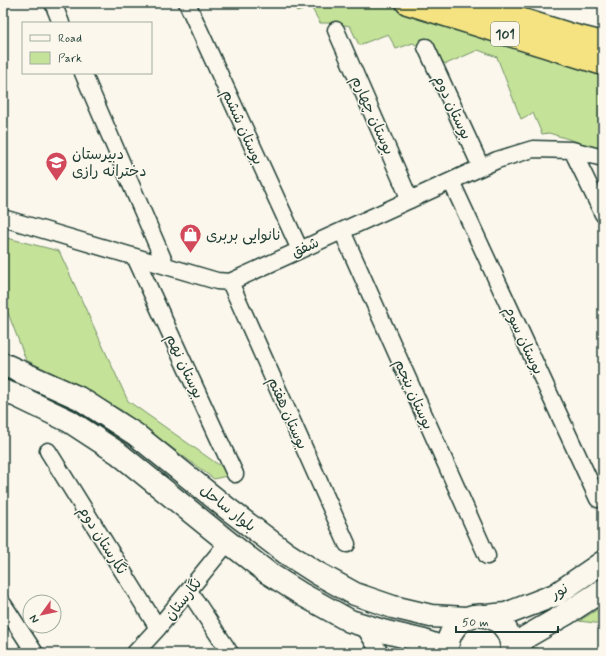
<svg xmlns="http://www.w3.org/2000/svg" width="606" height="656" font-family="Mynerve,'Playpen Sans Arabic',sans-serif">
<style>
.green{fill:#c5e299;stroke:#729066}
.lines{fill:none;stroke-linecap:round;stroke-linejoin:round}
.minor-casing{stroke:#1f3d34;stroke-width:19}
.secondary-casing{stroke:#1f3d34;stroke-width:25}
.trunk-casing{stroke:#1f3d34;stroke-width:25}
.minor{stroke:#fbf7ec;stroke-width:16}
.secondary{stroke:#fbf7ec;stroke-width:22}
.trunk{stroke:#f5e382;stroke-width:22}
.labels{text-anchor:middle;stroke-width:3;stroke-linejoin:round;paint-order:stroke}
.shield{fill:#fbf7ec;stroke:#61756b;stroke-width:1}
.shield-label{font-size:14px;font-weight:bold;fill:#1f3d34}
.street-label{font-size:15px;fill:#1f3d34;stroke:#fbf7ec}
.poi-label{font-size:15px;fill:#1f3d34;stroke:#fbf7ec;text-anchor:start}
</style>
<rect width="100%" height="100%" fill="#fbf7ec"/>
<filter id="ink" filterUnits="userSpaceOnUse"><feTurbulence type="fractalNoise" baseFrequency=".025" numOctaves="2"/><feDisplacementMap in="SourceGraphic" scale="8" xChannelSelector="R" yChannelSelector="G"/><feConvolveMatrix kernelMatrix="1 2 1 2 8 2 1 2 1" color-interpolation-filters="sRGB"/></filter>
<g filter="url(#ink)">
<!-- green -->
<path class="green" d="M292,3H384L603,71V150L549,133L542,134L533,113L521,119L497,57L478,50L446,64L413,43L396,49L388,34L359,45L350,26L333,23H320L311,7L297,12Z
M3,237L59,251L128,401L216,463L235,474L214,479L121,410L66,380L26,360L3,300Z
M603,606V624L579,621Z
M527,643L546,653H523Z"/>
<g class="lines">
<defs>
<path id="minor" d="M53,3L61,23
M187,3L300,250
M336,30L410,200
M426,47L481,167
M83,73L166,266
M572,150L603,214
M451,181L598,499
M3,218L217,281L230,282L497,160L533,149L572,150L603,158
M342,231L487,556
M135,257L235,474
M230,282L347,544
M48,451L158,628
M189,591L230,653
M3,604L35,653
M368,633L380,653
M135,653L158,628L228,542"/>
<path id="secondary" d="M3,364L79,398L135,434L228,509L286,553L317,573L355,594L393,607L431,616L466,618
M3,391L17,396L69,421L118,453L228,542L268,573L303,595L350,621L386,632L424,641L438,646L446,653
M487,616L506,614L555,595L603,562
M447,653C447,602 513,604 512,653
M513,653L526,637L566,614L603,590"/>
<path id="trunk" d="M407,3L603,64
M468,3L575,36L603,43"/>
</defs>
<!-- minor casing -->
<use href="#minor" class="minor-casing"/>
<!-- secondary casing -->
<use href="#secondary" class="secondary-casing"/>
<!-- trunk casing -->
<use href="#trunk" class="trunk-casing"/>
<!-- minor -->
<use href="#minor" class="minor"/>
<!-- secondary -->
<use href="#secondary" class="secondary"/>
<!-- trunk -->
<use href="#trunk" class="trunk"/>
</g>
</g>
<!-- icons -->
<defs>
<symbol id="school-pin" viewBox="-11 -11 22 30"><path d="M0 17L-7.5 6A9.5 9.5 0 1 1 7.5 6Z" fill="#d1495b" stroke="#fbf7ec"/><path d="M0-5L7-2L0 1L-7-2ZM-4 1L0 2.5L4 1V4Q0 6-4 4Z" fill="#fff"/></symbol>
<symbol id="shop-pin" viewBox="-11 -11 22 30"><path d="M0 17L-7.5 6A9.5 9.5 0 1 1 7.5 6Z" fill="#d1495b" stroke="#fbf7ec"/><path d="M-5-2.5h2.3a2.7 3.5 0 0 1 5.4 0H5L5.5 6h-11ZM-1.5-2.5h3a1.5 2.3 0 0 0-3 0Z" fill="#fff"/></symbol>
</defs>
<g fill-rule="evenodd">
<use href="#school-pin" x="44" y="150" width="25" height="34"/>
<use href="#shop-pin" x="178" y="222" width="25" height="34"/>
</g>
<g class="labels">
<!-- shield labels -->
<rect class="shield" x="491" y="22" width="28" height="24" rx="3"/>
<g class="shield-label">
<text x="505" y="39">101</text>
</g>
<!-- street labels -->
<g class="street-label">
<text transform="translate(453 107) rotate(65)" y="5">بوستان دوم</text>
<text transform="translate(373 115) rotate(66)" y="5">بوستان چهارم</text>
<text transform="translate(243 127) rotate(66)" y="5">بوستان ششم</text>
<text transform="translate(305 247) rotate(-25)" y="5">شفق</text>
<text transform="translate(524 340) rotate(65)" y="5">بوستان سوم</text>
<text transform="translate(185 366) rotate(65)" y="5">بوستان نهم</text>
<text transform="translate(414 394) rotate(66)" y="5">بوستان پنجم</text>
<text transform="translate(288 413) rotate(66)" y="5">بوستان هفتم</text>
<text transform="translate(228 508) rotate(38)" y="5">بلوار ساحل</text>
<text transform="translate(103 540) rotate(58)" y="5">نگارستان دوم</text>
<text transform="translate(559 591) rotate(-29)" y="5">نور</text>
<text transform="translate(183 599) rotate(-51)" y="5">نگارستان</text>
</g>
<!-- poi labels -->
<g class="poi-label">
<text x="72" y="159">دبیرستان<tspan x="72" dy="17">دخترانه رازی</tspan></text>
<text x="206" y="240">نانوایی بربری</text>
</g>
</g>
<!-- margin -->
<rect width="606" height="656" fill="none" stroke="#fbf7ec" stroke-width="16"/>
<rect x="8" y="8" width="590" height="640" fill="none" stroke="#1f3d34" stroke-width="1.5" filter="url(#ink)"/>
<!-- legend -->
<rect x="22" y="22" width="130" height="52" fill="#fbf7ec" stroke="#a3ada2"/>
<rect x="30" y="35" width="20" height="6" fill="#fbf7ec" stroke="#a3ada2"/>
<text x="58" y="42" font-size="12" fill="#1f3d34">Road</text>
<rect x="30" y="52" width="20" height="12" fill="#c5e299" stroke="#a3ada2"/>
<text x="58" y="62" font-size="12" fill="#1f3d34">Park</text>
<!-- north arrow -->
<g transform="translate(42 614) rotate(237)"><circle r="19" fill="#fbf7ec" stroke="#a3ada2"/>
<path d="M0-3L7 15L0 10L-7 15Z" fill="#d1495b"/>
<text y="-6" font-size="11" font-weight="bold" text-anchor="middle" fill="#1f3d34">N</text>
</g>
<!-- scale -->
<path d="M456 626v6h102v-6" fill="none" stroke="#1f3d34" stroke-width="2"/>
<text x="462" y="626" font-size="12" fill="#1f3d34" stroke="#fbf7ec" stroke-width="3" paint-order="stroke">50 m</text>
</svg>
